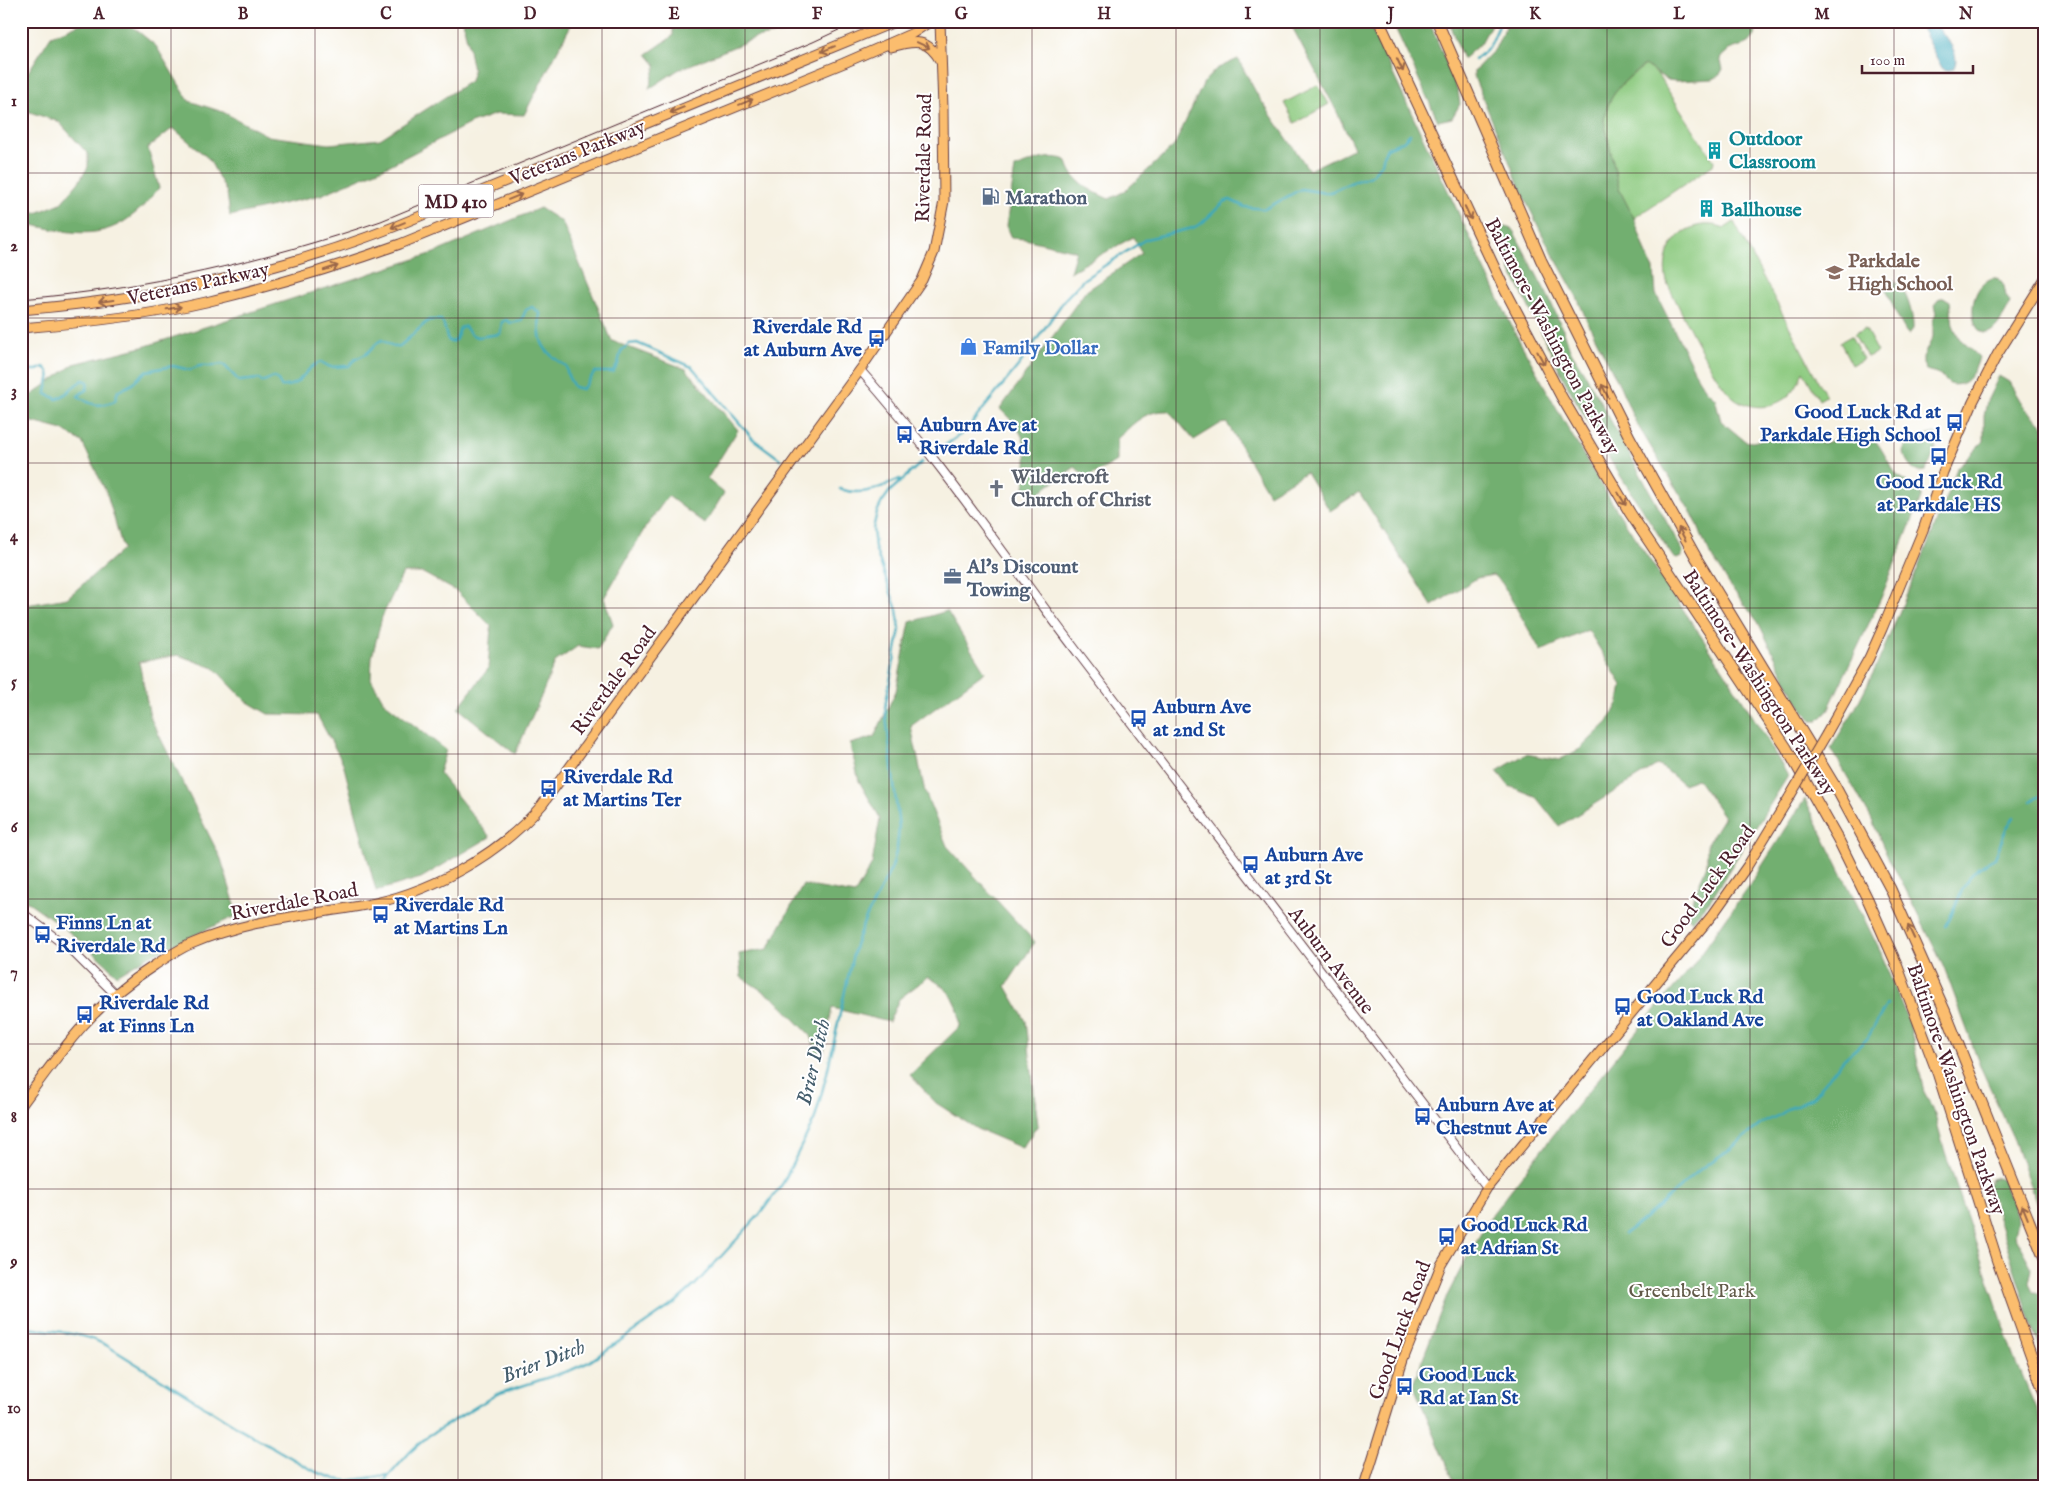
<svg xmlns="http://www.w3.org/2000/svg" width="2065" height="1507" font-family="'IM FELL English',serif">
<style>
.green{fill:#8ecb81;stroke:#6c7556}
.forest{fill:#72af6f;stroke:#5e674d}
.water{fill:#3ca9bb;stroke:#436473}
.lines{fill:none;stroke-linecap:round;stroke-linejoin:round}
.stream{stroke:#3ca9bb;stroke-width:2.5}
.minor-casing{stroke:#643e46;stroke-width:10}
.major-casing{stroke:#643e46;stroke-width:11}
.highway-casing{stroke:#643e46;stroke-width:12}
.minor{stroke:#fff;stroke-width:8}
.major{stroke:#fbbd6e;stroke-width:9}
.highway{stroke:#fbbd6e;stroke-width:10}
.tram{stroke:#4a1f2b;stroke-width:1}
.major-bridge-casing{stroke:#643e46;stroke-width:11;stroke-linecap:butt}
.major-bridge{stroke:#fbbd6e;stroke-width:9}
.oneway{stroke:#9a6649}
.grid{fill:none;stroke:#4a1f2b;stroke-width:1;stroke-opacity:0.55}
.labels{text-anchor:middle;stroke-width:4;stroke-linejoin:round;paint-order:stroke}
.shield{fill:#fff;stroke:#80626b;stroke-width:1}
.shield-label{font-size:19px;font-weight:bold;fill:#4a1f2b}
.culture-label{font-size:20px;font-weight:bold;fill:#0d838f;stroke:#fff;text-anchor:start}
.street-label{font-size:20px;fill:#4a1f2b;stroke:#fff}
.service-label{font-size:20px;font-weight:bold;fill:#4e5e75;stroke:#fff;text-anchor:start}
.education-label{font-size:20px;font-weight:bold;fill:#785e54;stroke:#fff;text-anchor:start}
.transit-label{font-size:20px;font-weight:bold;fill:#164399;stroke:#fff;text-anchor:start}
.shop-label{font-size:20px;font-weight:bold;fill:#366cbe;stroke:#fff;text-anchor:start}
.worship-label{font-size:20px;font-weight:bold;fill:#5b616d;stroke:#fff;text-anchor:start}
.park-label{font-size:20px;fill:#625b49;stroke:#fff}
.water-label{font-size:21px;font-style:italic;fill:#445d6c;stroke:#fff}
.neatline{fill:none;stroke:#4a1f2b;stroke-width:2}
.grid-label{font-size:16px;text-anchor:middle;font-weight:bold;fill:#4a1f2b}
</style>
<rect width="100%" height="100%" fill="#fff"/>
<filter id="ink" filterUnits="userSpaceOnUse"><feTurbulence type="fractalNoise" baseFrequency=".02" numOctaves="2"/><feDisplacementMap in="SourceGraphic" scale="10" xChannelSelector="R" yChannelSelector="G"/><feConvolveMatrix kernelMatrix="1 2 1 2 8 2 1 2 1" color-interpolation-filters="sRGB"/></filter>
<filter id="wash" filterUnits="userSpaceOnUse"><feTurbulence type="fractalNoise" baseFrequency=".0096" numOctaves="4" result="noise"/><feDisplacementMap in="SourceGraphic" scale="20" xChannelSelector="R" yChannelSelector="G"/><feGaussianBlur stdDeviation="1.12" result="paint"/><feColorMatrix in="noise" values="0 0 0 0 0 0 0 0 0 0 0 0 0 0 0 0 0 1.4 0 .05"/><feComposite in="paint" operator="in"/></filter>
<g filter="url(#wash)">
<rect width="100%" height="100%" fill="#f6f1e2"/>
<!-- green -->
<path class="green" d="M1646,65L1658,75L1714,161L1713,165L1634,218L1619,189L1604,121C1607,95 1625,79 1646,65Z
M1318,85L1329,104L1295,123L1284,103Z
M1734,222L1826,396L1819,400L1803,371C1798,386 1791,398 1774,404C1763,409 1748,407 1737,400C1716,388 1681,310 1668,285C1656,248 1686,214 1725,228Z
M1865,328L1878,352L1867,357L1854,334Z
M1851,336L1863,359L1852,365L1840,342Z"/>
<!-- forest -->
<path class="forest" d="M87,21L128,23L156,46L189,101L223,112L268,136L329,144L380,139L470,81L473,70L463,21H573L524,115L496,114L471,123L390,165L321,195L230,216L227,193L209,159L173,128L148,148L159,188C152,195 146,205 138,211C100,245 66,231 21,223V216L39,212L61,203L78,183L88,167V154L59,122L21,109V83L51,36Z
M673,21H813L793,31L755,38L678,70L649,89L656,65L647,54L673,36Z
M1289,21H1368L1514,331C1549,394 1583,458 1622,518C1678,604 1738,686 1788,776L1711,899L1692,921L1687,915L1707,864V844L1724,817L1697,779L1683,784L1666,770L1657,765L1559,826L1535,796L1509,786L1497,771L1526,754L1559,760L1580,749L1608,722L1619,702L1622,685L1588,630L1541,651L1502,583L1493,575L1477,578L1432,606L1359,492L1330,511L1306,472L1269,494L1227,423L1220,424L1194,440L1169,411C1145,410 1134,423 1117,439V461L1087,478L1075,467L1033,497L1024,487C1028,449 1030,437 1000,409L1085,292L1142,253L1133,237L1070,272L1076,251L1025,239L1011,238L1006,226L1015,168C1031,162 1051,152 1067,161C1071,181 1091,191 1109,199L1125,191L1174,146L1204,82L1216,69L1238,59L1258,96L1309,170L1354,148L1336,110Z
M1392,21H1429L1458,91L1460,104L1452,118L1438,121Z
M1448,21H1493L1481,43L1463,59Z
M1508,21H1757L1755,36L1749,43L1729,50L1720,58L1723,69L1719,76L1713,79L1676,81L1667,80L1645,65C1625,79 1607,95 1604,121L1619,189L1634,218L1648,258L1654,269L1656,294L1698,378L1706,390L1715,398L1721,421L1745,441L1752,442L1803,432L1822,443C1835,442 1847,431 1862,433C1879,434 1887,465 1898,476C1905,482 1913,485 1921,491V498L1881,598L1827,712L1818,721H1811L1796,699L1758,622L1731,587L1706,546L1695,519L1635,421L1620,386L1588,323L1576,295L1545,240L1524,197L1474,77V71L1495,49Z
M540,208L562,222L612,341L686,369L738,430L707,479L724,493L705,524L668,496L645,528L604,598L613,624L598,649L578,646L555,662L540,699L515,754L458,708L488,669L491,626L456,591L423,573H403L382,617L372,657L371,679L384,702L446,750L439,773L490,837L421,878L376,891L343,763L317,715L268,714L246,701L214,668L178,655L139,662L150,717L221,859L238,915L147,957L117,975C88,945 56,921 21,897V606L67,598L123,549L107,494L82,442L63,430L21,419V391L32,395L74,364L146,346L434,253Z
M1503,226L1510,227L1514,232L1548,296L1565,334L1570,350L1584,372L1681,548L1683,552L1681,557L1677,559L1673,557L1603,449L1565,381L1510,269C1509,265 1509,260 1508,257C1502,246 1493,237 1503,226Z
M1992,278H1998L2004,286L2006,296L2010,302C2008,310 2003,317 1999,323C1975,358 1958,292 1992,278Z
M1893,280C1906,286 1914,316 1913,329L1909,334L1907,333C1902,327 1885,291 1886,285Z
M1940,298H1945L1950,301L1953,325L1959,338L1979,357C1976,370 1966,389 1950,384C1946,382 1944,378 1941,376C1937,372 1931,372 1926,370L1923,364V357L1933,337V321L1936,313L1934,305Z
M1999,376L2009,382L2024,407L2044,426V1225L2014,1140L1981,1068L1944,967L1900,878L1889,860L1871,818L1831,748L1855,709L1877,665L1928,544L1957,468L1984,441V416L1987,401Z
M1934,433L1938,436C1939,444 1930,465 1925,471L1918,472C1907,466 1897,448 1911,440C1917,435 1927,436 1934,433Z
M947,611L985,672L911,726L925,792L947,846L1035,942L1006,986L1026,1021L1038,1125L1022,1148L977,1129L936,1103L910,1075L960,1026C960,1002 949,988 928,977L899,999L889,1022L832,1008L824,1052H816L811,1036L775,999L741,977L739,954L768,949L803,885L855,894L872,864L880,818L859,781L850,744L874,737L896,691L910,622Z
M1805,799L1881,953L1910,1026L1924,1092L1933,1108L1945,1152L2014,1356L2044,1428V1486H1456L1413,1384L1446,1298L1468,1255L1493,1213L1551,1138L1645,1021L1691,968L1749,886Z
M1998,1177L2003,1180L2016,1214L2017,1220L2014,1235L2032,1268L2029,1283L2033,1291L2044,1295V1362L1989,1189L1988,1185L1991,1179Z"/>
<!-- water -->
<path class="water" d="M1917,21H1932C1941,32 1964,54 1953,69L1946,71L1942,68Z"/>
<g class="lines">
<!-- stream -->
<path class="stream" d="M1475,60L1490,46L1501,21
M21,370H37L44,367C55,376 46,382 46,394L57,399C68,395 73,385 83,380L88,382L87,389L78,396C92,406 99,407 115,401L118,391L131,385L146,371L173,366L190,370C202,364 199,366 211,366C215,366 218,364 223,364L239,381L259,379L262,382L274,377L278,380L281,386C303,388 303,367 321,362L330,367L349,366C356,357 357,359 366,354C373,350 374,343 382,340L394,347L400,346L429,320H441C447,327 444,337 450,342C458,342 457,335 460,328L464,326L472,335L478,337L500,334L502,322L506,320L511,323L521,321L526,310L532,307L540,313C537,341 542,352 566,366L568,376L574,387L582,389L584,387L595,372H613L618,364L621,351L629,344L637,343L692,367L753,439L780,459
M937,451L960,435L971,424L1019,365L1065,299L1084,279L1146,239L1193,228L1202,223L1224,202L1230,200L1245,207L1265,209L1301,189L1326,193L1333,191L1350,183L1371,176L1382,163L1384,154L1387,148L1403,141L1410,134
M840,489C862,497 880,488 900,479
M2031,801L2044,794
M1945,926C1965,895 1957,877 1995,858L2006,829L2014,817
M1624,1234L1644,1219L1703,1167L1729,1150L1761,1124L1781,1114L1790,1108L1812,1098L1844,1059L1867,1039L1887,1004
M21,1328C51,1330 79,1332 106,1345L239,1428L316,1472L336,1479L347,1481L389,1475
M380,1486L410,1452L428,1436L497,1394L571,1370L589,1362L675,1303L695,1285L760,1214L783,1183L815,1118L827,1073L855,945L864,922L892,867L897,848L899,828L885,707L900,629L897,610L875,548L873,529L877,512L882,502L890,491L922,462"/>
</g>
</g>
<g filter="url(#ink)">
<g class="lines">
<defs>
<path id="minor" d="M860,370C940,460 1008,561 1081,657C1216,834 1351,1011 1487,1188
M21,912L70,949L115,994"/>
<path id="major" d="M891,47C915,40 928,38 941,62
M21,310C149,299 276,274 396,226L897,21
M21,328C83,323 146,316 206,302C272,286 336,267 400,244L844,63L913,33L931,21
M1827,733L1869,658L1882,629L1923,530L1943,472L1973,402L1997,355L2044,280
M21,1106C63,1048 93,1004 155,965C167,957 179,949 191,944C246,920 303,916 360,906C427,895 498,856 542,805L860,370L922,280L934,252L944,201L943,108L940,21
M1364,1486L1403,1360L1441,1265L1487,1188L1714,913L1748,865L1790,796"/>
<path id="highway" d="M1379,21L1502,284L1561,396L1630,513L1786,747L1838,839L1868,900L1896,963L1938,1074L1997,1260L2044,1392
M1437,21L1541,260L1630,438L1697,559L1835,786L1890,888L1945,1011L2044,1258"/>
</defs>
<!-- minor casing -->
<use href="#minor" class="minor-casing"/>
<!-- major casing -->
<use href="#major" class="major-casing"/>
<!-- highway casing -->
<use href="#highway" class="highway-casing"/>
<!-- minor -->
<use href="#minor" class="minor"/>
<!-- major -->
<use href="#major" class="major"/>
<!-- highway -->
<use href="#highway" class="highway"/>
<!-- tram -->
<path class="tram" d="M21,299C145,289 264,261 381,221L813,42L858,21"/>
<defs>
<path id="major-bridge" d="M1790,796L1827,733"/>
</defs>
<!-- major-bridge casing -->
<use href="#major-bridge" class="major-bridge-casing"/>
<!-- major-bridge -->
<use href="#major-bridge" class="major-bridge"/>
</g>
<!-- one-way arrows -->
<defs><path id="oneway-shaft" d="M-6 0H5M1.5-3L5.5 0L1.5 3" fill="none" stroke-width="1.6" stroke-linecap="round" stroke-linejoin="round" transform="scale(1.25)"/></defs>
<g class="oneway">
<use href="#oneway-shaft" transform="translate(923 45) rotate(25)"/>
<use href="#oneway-shaft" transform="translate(828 49) rotate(158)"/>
<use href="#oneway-shaft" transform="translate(1400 65) rotate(65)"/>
<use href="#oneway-shaft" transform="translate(746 102) rotate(-22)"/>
<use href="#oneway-shaft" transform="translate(677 110) rotate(158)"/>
<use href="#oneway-shaft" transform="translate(515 197) rotate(-22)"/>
<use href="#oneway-shaft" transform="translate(1468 213) rotate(65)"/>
<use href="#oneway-shaft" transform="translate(398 225) rotate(158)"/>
<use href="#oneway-shaft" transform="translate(331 268) rotate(-18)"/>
<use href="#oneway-shaft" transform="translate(106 301) rotate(172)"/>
<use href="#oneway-shaft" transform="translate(174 308) rotate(-10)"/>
<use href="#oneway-shaft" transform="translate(1541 358) rotate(61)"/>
<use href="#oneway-shaft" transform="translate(1605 391) rotate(-117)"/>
<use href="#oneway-shaft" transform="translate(1622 499) rotate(59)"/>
<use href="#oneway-shaft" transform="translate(1682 534) rotate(-119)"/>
<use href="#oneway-shaft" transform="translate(1911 932) rotate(-115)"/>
<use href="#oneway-shaft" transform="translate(2025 1212) rotate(-112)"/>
</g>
</g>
<!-- grid -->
<path class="grid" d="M171,21V1486M315,21V1486M458,21V1486M602,21V1486M745,21V1486M889,21V1486M1032,21V1486M1176,21V1486M1320,21V1486M1463,21V1486M1607,21V1486M1750,21V1486M1894,21V1486M21,173H2044M21,318H2044M21,463H2044M21,608H2044M21,754H2044M21,899H2044M21,1044H2044M21,1189H2044M21,1334H2044"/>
<!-- icons -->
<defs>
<symbol id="building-bare" viewBox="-9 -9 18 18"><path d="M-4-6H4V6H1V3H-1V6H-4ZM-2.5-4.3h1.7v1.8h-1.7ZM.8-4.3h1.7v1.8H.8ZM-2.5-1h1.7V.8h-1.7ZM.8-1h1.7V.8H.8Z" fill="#0f9aa8" stroke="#fff" stroke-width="2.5" paint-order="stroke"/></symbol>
<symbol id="fuel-bare" viewBox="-9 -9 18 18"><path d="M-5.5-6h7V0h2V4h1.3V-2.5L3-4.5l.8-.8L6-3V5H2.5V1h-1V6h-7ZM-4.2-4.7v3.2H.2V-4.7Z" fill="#5c6f8a" stroke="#fff" stroke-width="2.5" paint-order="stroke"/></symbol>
<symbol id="school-bare" viewBox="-9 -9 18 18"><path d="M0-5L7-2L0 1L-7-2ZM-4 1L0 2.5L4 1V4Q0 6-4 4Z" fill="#8d6e63" stroke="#fff" stroke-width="2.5" paint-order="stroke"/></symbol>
<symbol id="bus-bare" viewBox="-9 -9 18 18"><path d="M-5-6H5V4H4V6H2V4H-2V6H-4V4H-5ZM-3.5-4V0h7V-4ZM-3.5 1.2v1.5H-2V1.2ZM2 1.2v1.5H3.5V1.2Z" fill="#1a4fb4" stroke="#fff" stroke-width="2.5" paint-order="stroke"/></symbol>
<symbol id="shop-bare" viewBox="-9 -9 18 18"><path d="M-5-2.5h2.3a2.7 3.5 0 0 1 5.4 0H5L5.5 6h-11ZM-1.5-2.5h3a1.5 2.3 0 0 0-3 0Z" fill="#3f7fe0" stroke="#fff" stroke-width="2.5" paint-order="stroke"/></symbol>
<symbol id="church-bare" viewBox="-9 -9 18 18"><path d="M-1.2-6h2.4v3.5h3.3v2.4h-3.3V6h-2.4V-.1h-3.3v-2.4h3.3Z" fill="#6b7280" stroke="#fff" stroke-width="2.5" paint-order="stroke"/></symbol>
<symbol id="office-bare" viewBox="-9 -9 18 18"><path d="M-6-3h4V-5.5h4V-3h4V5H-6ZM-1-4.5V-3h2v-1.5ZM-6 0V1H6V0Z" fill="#5c6f8a" stroke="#fff" stroke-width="2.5" paint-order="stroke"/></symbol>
</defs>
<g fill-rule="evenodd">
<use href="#building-bare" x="1702" y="138" width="25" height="25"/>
<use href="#fuel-bare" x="978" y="184" width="25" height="25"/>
<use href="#building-bare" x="1694" y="196" width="25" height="25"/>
<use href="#school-bare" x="1822" y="260" width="25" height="25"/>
<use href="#bus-bare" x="864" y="326" width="25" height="25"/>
<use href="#shop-bare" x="956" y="334" width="25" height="25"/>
<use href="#bus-bare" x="1942" y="410" width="25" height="25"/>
<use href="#bus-bare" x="892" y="422" width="25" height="25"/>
<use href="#bus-bare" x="1926" y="444" width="25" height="25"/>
<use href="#church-bare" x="984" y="476" width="25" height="25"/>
<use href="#office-bare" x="940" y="564" width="25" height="25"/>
<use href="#bus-bare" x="1126" y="706" width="25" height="25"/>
<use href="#bus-bare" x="536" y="776" width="25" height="25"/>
<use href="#bus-bare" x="1238" y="852" width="25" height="25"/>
<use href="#bus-bare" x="368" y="902" width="25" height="25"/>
<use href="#bus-bare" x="30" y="922" width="25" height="25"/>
<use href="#bus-bare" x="1610" y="994" width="25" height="25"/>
<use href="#bus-bare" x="72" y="1002" width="25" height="25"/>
<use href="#bus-bare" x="1410" y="1104" width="25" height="25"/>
<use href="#bus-bare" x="1434" y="1224" width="25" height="25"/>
<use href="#bus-bare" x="1392" y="1374" width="25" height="25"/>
</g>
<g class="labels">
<!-- shield labels -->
<rect class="shield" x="418.5" y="184.5" width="75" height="33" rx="4"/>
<g class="shield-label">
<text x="456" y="208">MD 410</text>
</g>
<!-- culture labels -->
<g class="culture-label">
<text x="1729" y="145">Outdoor<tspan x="1729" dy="23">Classroom</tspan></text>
<text x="1721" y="216">Ballhouse</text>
</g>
<!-- street labels -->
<g class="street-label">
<text transform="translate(577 152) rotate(-22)" y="7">Veterans Parkway</text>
<text transform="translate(923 158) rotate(-89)" y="7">Riverdale Road</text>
<text transform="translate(198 283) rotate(-12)" y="7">Veterans Parkway</text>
<text transform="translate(1553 336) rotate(62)" y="7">Baltimore-Washington Parkway</text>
<text transform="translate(613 680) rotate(-54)" y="7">Riverdale Road</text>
<text transform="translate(1760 682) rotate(57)" y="7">Baltimore-Washington Parkway</text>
<text transform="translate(1707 886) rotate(-54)" y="7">Good Luck Road</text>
<text transform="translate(294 901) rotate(-11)" y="7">Riverdale Road</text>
<text transform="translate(1332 960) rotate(53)" y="7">Auburn Avenue</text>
<text transform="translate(1957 1089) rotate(71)" y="7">Baltimore-Washington Parkway</text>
<text transform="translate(1399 1330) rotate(-70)" y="7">Good Luck Road</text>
</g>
<!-- service labels -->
<g class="service-label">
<text x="1005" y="204">Marathon</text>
<text x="967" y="573">Al's Discount<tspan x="967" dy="23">Towing</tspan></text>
</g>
<!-- education labels -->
<g class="education-label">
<text x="1848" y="267">Parkdale<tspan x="1848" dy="23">High School</tspan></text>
</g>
<!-- transit labels -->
<g class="transit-label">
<text x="862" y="333" text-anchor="end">Riverdale Rd<tspan x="862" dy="23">at Auburn Ave</tspan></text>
<text x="1941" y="418" text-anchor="end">Good Luck Rd at<tspan x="1941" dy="23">Parkdale High School</tspan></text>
<text x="919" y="431">Auburn Ave at<tspan x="919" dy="23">Riverdale Rd</tspan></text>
<text x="1939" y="488" text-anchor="middle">Good Luck Rd<tspan x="1939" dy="23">at Parkdale HS</tspan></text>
<text x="1153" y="713">Auburn Ave<tspan x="1153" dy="23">at 2nd St</tspan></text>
<text x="563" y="783">Riverdale Rd<tspan x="563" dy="23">at Martins Ter</tspan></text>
<text x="1265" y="861">Auburn Ave<tspan x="1265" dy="23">at 3rd St</tspan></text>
<text x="394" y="911">Riverdale Rd<tspan x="394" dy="23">at Martins Ln</tspan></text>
<text x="56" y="929">Finns Ln at<tspan x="56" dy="23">Riverdale Rd</tspan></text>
<text x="1637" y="1003">Good Luck Rd<tspan x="1637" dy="23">at Oakland Ave</tspan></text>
<text x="99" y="1009">Riverdale Rd<tspan x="99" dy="23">at Finns Ln</tspan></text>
<text x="1436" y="1111">Auburn Ave at<tspan x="1436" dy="23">Chestnut Ave</tspan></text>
<text x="1461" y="1231">Good Luck Rd<tspan x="1461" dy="23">at Adrian St</tspan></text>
<text x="1419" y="1381">Good Luck<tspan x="1419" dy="23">Rd at Ian St</tspan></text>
</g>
<!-- shop labels -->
<g class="shop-label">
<text x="983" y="354">Family Dollar</text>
</g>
<!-- worship labels -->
<g class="worship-label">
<text x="1011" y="483">Wildercroft<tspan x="1011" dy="23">Church of Christ</tspan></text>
</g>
<!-- park labels -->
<g class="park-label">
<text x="1692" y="1297">Greenbelt Park</text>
</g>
<!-- water labels -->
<g class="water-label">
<text transform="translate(813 1062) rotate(-77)" y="7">Brier Ditch</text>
<text transform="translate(543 1361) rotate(-21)" y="7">Brier Ditch</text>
</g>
</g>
<!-- margin -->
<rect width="2065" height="1507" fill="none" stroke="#fff" stroke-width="55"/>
<!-- scale -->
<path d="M1862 65v8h111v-8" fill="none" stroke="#4a1f2b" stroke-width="2.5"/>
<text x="1870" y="65" font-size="15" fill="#4a1f2b" stroke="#ffffff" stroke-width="4" paint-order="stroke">100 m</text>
<rect x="28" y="28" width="2010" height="1452" class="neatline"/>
<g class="grid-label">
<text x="99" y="19">A</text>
<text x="243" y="19">B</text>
<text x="386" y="19">C</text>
<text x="530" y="19">D</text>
<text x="674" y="19">E</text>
<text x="817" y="19">F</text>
<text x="961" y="19">G</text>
<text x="1104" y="19">H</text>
<text x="1248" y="19">I</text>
<text x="1391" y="19">J</text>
<text x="1535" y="19">K</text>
<text x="1679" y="19">L</text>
<text x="1822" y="19">M</text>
<text x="1966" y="19">N</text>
<text x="14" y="106">1</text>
<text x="14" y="251">2</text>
<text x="14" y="396">3</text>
<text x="14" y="541">4</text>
<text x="14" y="687">5</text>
<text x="14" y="832">6</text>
<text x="14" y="977">7</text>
<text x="14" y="1122">8</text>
<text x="14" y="1267">9</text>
<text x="14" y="1413">10</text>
</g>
</svg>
